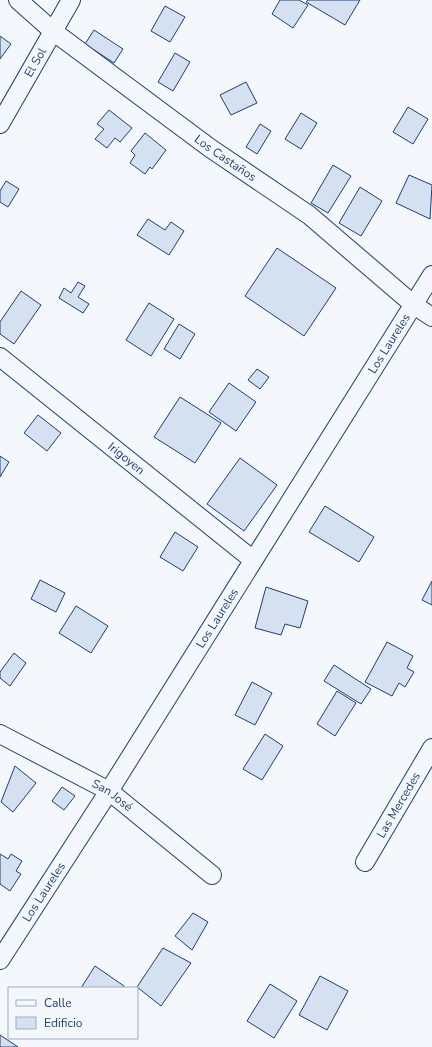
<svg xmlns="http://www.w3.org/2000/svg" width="432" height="1047" font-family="'Nunito Sans',sans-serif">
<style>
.building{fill:#d5e0f0;stroke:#1d3f73}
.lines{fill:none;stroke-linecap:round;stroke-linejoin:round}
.minor-casing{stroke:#1d3f73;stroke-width:20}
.minor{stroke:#f4f7fb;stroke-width:18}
.labels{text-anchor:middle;stroke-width:3;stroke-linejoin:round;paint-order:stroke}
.street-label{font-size:12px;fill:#1d3f73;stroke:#f4f7fb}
</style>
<rect width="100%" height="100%" fill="#f4f7fb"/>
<!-- building -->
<path class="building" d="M280,0H299L308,5L293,28L272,14Z
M308,0H360L345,25L306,2Z
M165,6L185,17L170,42L151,31Z
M94,30L123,49L114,63L85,44Z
M0,36L11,44L0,59Z
M175,53L190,62L173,91L158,82Z
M246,82L257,103L231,115L220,95Z
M408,107L428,119L413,144L393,132Z
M109,110L132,128L120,142L115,138L107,148L95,139L104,129L97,124Z
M301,113L317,123L301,149L285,139Z
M260,124L271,131L257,154L246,147Z
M145,133L166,150L152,169L150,167L145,174L130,163L135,155L131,151Z
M333,165L351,176L328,213L311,203Z
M409,175L432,185L430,219L396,203Z
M6,181L19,189L8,207L0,202V191Z
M360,187L382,201L361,236L339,223Z
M148,219L165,230L171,222L184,231L169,255L137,235Z
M277,248L336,288L304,336L245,296Z
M78,282L85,286L78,297L89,304L83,313L59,298L64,288L71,293Z
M21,291L41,305L14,344L0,334V322Z
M149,303L174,319L151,356L126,340Z
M179,324L195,334L180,359L164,349Z
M257,369L269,377L260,389L248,380Z
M229,383L256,402L236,431L209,412Z
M180,397L221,423L195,463L154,437Z
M38,415L61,433L47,451L24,433Z
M0,456L9,462L0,477Z
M240,458L277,485L244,531L207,504Z
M325,506L374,537L359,562L309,532Z
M175,532L198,547L183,571L160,557Z
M40,580L65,593L56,612L31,599Z
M432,581V605L422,600Z
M266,587L308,601L300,628L285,624L281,635L255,628Z
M76,606L108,626L91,653L59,633Z
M387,642L413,656L407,668L414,672L405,687L399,683L392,696L365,682Z
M14,653L26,663L10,686L0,678V672Z
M334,665L371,689L361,704L324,681Z
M252,682L272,693L255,725L235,715Z
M337,691L356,703L335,736L317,724Z
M265,734L283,746L262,780L243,769Z
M15,766L36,783L13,812L1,802Z
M62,787L75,796L64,810L52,801Z
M0,854L8,859L11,854L22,861L16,871L21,874L10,891L0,884Z
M193,913L208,922L192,950L175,936Z
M163,948L191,963L161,1006L137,987Z
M95,966L124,986L123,988H81Z
M320,976L348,991L327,1030L299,1015Z
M270,984L297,1001L274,1038L247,1021Z
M0,1035L18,1047H0Z"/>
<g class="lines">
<defs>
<g id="minor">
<path id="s1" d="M18,0L54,32L210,148L309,215L414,305L432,317"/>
<path id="s2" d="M0,124L71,0"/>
<path id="s3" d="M0,357L253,560"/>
<path id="s4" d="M0,734L109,791L212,875"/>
<path id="s5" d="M365,862L432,748"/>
<path id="s6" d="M0,960L109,791L432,275"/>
</g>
</defs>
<!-- minor casing -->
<use href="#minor" class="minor-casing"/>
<!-- minor -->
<use href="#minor" class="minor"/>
</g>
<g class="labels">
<!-- street labels -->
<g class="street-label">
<text dy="4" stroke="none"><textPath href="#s2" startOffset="71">El Sol</textPath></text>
<text dy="4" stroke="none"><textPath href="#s1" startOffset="261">Los Castaños</textPath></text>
<text dy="4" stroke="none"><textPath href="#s6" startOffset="729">Los Laureles</textPath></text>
<text dy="4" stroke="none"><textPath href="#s3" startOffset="162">Irigoyen</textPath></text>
<text dy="4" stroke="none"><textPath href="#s6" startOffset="405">Los Laureles</textPath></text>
<text dy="4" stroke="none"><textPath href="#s4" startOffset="128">San José</textPath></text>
<text dy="4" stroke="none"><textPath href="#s5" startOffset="66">Las Mercedes</textPath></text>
<text dy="4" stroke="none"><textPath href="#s6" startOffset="81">Los Laureles</textPath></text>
</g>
</g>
<!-- legend -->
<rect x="8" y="987" width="130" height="52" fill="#f4f7fb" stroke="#9eadc5"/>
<rect x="16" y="1000" width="20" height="6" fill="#f4f7fb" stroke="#9eadc5"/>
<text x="44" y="1007" font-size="12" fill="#1d3f73">Calle</text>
<rect x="16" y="1017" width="20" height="12" fill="#d5e0f0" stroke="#9eadc5"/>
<text x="44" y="1027" font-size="12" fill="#1d3f73">Edificio</text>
</svg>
